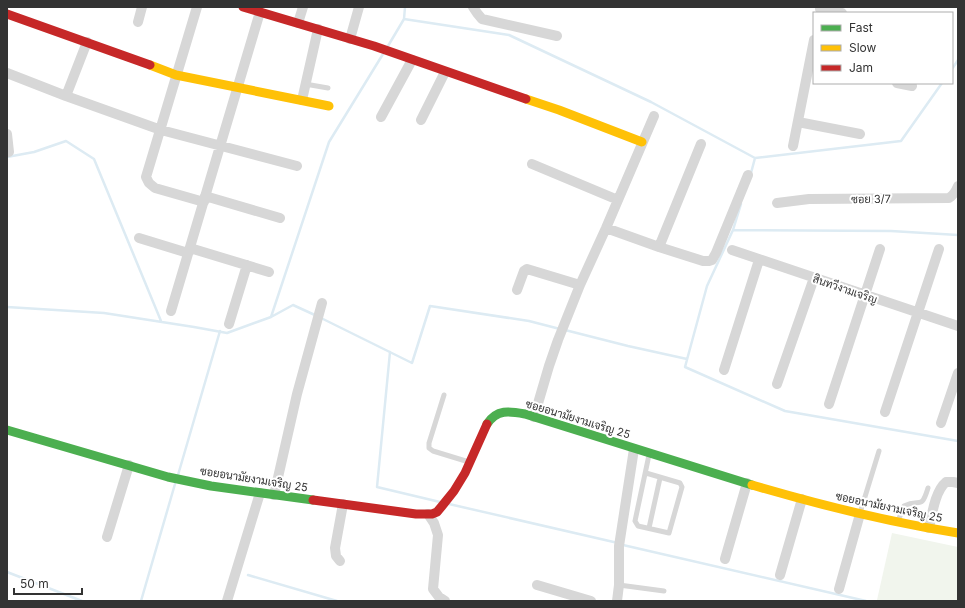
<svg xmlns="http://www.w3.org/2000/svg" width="965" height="608" font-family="Inter,Sarabun,sans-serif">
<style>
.green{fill:#f1f5ed}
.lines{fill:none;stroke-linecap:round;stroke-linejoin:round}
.stream{stroke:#ddebf3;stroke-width:2.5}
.lane{stroke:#d7d7d7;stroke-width:5}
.street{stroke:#d7d7d7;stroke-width:10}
.fast{stroke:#4caf50;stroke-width:9}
.slow{stroke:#ffc107;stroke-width:9}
.jam{stroke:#c62828;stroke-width:9}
.labels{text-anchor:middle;stroke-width:4;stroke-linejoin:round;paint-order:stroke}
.street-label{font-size:11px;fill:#333;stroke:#fff}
</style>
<rect width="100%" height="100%" fill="#fff"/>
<!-- green -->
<path class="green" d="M892,533L958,547V601H883L877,600Z"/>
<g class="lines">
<!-- stream -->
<path class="stream" d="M404,19L509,35L651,102L755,158L901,141L942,83
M388,46L404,19L405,7
M952,69L958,60
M7,157L34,152L66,141L94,159L161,321
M751,173L755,158
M741,204L733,230L707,286L685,367L785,411L958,441
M733,230L891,231L958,235
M7,307L104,313L194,327L227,333L271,317
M317,316L293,305L271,317L329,142L383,54
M321,318L412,363L430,306L529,321L560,329
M565,330L628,346L687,359
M390,352L377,487L440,502
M178,475L220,331
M449,504L618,543
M623,545L866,601
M7,572L82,601
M248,575L337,601
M141,601L175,484"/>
<!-- lane -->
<path class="lane" d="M305,84L328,88
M444,395L429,443V448L433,451L469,462
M646,473L680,483L682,487L669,533L638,526L635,521L649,455
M860,513L879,451
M898,521L904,506C920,498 921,511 928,488
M649,528L660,478
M619,585L664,591"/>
<!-- street -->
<path class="street" d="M197,7L146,177L149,183L155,188L204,202
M473,7L477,13L482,19L557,36
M820,9L842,13
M138,22L142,7
M298,23L303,7
M350,39L359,7
M7,73L66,96L161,130L297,166
M897,83L912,86
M66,96L87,42
M302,100L318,29
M381,117L412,60
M421,120L445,72
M798,122L860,134
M7,134L9,152
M793,146L814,40
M532,164L618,200
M205,196L280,218
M777,203L809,199L949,198C954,195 956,191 958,186
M606,228L659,247L703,261H709L712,260L716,253L748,175
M139,238L188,253
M659,247L701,144
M190,248L269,272
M732,250L958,326
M517,290L524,271L527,269L580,285
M171,311L260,12
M229,324L247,265
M724,370L759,260
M777,384L814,278
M829,404L880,249
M885,412L939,249
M534,417L549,366L558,340L580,285L606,228L654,116
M941,423L958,373
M274,495L297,394L322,303
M428,514L434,523L438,535L433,589L439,597L445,601
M929,528C932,515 935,491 946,482H953L958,483
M107,537L129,465
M725,559L747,483
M340,561L336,556L335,548L343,504
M780,575L802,499
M537,585L591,601
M839,589L860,514
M227,601L260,493
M617,601L619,585V546L634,449"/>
<!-- fast -->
<path class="fast" d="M487,424C497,409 509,411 525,414L752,485
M7,430L168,477L211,486L313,500"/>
<!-- slow -->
<path class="slow" d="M150,65L176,75L329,106
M526,99L559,110L642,142
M752,485C820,505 888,522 958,533"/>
<!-- jam -->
<path class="jam" d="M243,7L374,46L526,99
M7,14L150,65
M313,500L416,514H432L437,512L442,506L454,491L465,473L487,424"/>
</g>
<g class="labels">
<!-- street labels -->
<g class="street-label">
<text transform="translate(871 199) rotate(-1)" y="4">ซอย 3/7</text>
<text transform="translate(845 289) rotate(19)" y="4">สินทวีงามเจริญ</text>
<text transform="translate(578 419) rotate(17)" y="4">ซอยอนามัยงามเจริญ 25</text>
<text transform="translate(254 479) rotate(9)" y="4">ซอยอนามัยงามเจริญ 25</text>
<text transform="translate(889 507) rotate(12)" y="4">ซอยอนามัยงามเจริญ 25</text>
</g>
</g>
<!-- border -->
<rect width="965" height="608" fill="none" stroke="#333333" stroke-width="16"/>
<!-- legend -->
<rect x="813" y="12" width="140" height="72" fill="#ffffff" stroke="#adadad"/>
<rect x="821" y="25" width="20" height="6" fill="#4caf50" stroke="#adadad"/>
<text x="849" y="32" font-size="12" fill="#333333">Fast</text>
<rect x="821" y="45" width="20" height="6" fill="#ffc107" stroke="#adadad"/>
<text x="849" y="52" font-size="12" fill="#333333">Slow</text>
<rect x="821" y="65" width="20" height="6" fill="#c62828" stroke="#adadad"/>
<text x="849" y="72" font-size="12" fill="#333333">Jam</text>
<!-- scale -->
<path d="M14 588v6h68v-6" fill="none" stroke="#333333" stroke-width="2"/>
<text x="20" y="588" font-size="12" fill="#333333" stroke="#ffffff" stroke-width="3" paint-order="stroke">50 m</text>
</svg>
